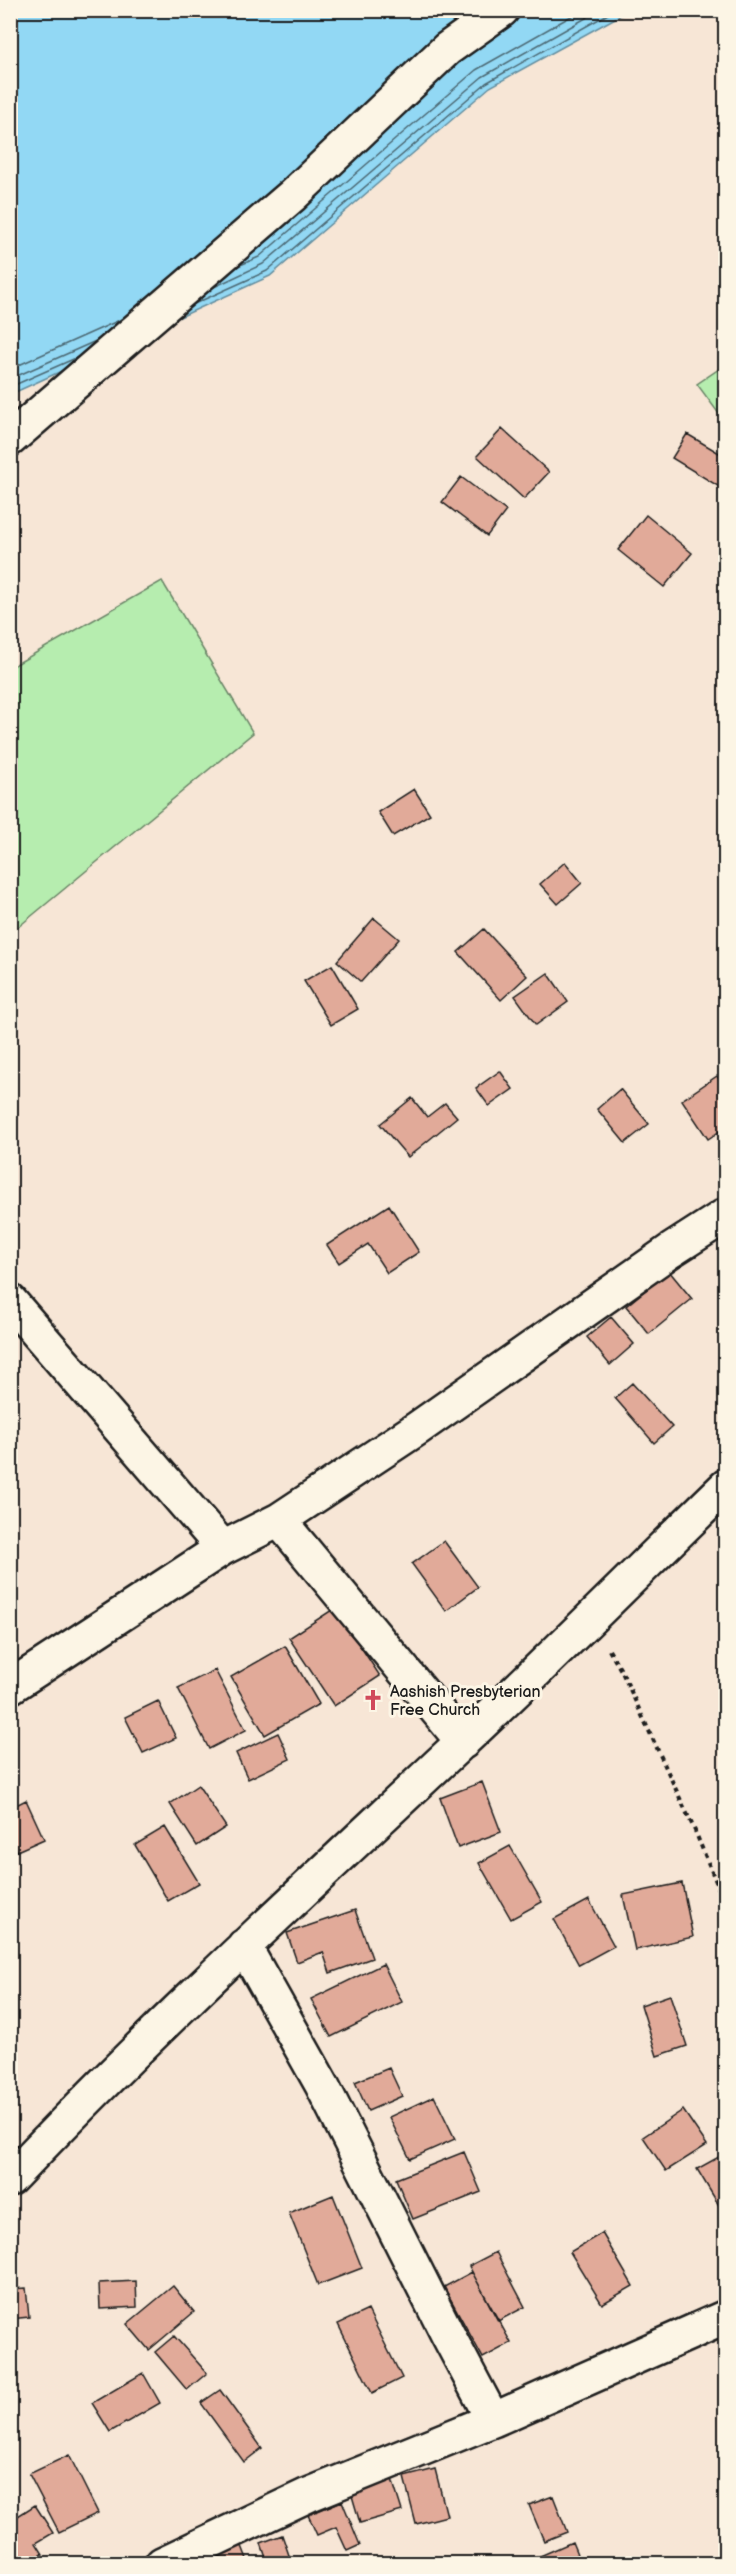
<svg xmlns="http://www.w3.org/2000/svg" width="736" height="2574" font-family="'Balsamiq Sans',sans-serif">
<style>
.green{fill:#b6edaf;stroke:#698466;stroke-width:1.5}
.water{fill:#92d8f4;stroke:#638d9e;stroke-width:1.5}
.lines{fill:none;stroke-linecap:round;stroke-linejoin:round}
.shore{stroke:#4b6772;stroke-width:1.5}
.building{fill:#e1aa99;stroke:#1c1c1c;stroke-width:1.5}
.minor-casing{stroke:#1c1c1c;stroke-width:38}
.path{stroke:#1c1c1c;stroke-width:4;stroke-dasharray:4.5 4.5;stroke-linecap:butt}
.minor{stroke:#fcf5e5;stroke-width:33}
.labels{text-anchor:middle;stroke-width:6;stroke-linejoin:round;paint-order:stroke}
.poi-label{font-size:16px;fill:#1c1c1c;stroke:#fcf5e5;text-anchor:start}
</style>
<rect width="100%" height="100%" fill="#f7e6d6"/>
<filter id="ink" filterUnits="userSpaceOnUse"><feTurbulence type="fractalNoise" baseFrequency=".0167" numOctaves="2"/><feDisplacementMap in="SourceGraphic" scale="12" xChannelSelector="R" yChannelSelector="G"/><feConvolveMatrix kernelMatrix="1 2 1 2 8 2 1 2 1" color-interpolation-filters="sRGB"/></filter>
<g filter="url(#ink)">
<!-- green -->
<path class="green" d="M725,365V422L697,384Z
M162,581L253,733L11,933V667Z"/>
<!-- water -->
<path class="water" d="M10,11H628L490,87L270,276L11,394Z"/>
<g class="lines">
<!-- shore -->
<path class="shore" d="M238,266L259,257L476,70L582,10
M214,287L263,264L482,77L600,10
M194,304L267,271L486,83L615,10
M10,369L122,319
M10,379L98,340
M10,387L78,357"/>
</g>
<!-- building -->
<path class="building" d="M502,429L549,472L524,499L477,456Z
M687,434L726,457V491L672,458Z
M461,477L506,511L487,536L442,502Z
M646,515L692,553L664,587L618,550Z
M414,789L430,814L393,836L378,812Z
M565,862L582,883L558,904L540,884Z
M374,918L399,939L361,982L337,961Z
M484,929L527,976L501,1000L458,952Z
M332,965L358,1009L331,1025L304,981Z
M548,973L568,1002L536,1025L515,996Z
M500,1071L513,1089L489,1106L476,1088Z
M717,1076L726,1088V1127L708,1139L682,1100Z
M620,1089L649,1124L625,1143L597,1109Z
M412,1098L427,1117L445,1103L457,1117L408,1157L380,1124Z
M389,1205L419,1252L387,1273L368,1244L339,1263L327,1245Z
M669,1271L692,1299L649,1334L626,1306Z
M611,1317L634,1344L610,1365L587,1337Z
M632,1383L672,1427L654,1443L615,1398Z
M444,1541L478,1587L446,1611L412,1564Z
M335,1608L380,1676L334,1706L289,1638Z
M285,1646L319,1704L265,1735L231,1677Z
M215,1670L246,1730L209,1749L178,1688Z
M158,1701L176,1738L143,1753L125,1717Z
M278,1733L290,1759L248,1779L236,1753Z
M482,1782L501,1832L458,1848L440,1798Z
M198,1785L226,1827L197,1846L170,1804Z
M26,1800L44,1839L17,1851L10,1837V1808Z
M165,1827L199,1883L168,1901L135,1845Z
M510,1846L542,1902L511,1919L479,1863Z
M682,1883L693,1937L635,1950L623,1895Z
M589,1900L614,1946L579,1965L554,1919Z
M355,1910L372,1958L330,1973L323,1952L297,1962L287,1933Z
M383,1964L402,2002L331,2037L311,1999Z
M670,1995L687,2046L657,2056L641,2005Z
M389,2068L402,2096L368,2111L355,2082Z
M434,2096L455,2139L410,2159L389,2117Z
M683,2110L707,2145L666,2171L643,2137Z
M464,2152L481,2192L413,2219L396,2179Z
M726,2153V2217L697,2169Z
M333,2195L362,2268L318,2285L289,2213Z
M602,2233L633,2286L602,2304L570,2252Z
M496,2252L525,2307L498,2321L469,2266Z
M472,2272L511,2343L483,2358L444,2287Z
M136,2281L137,2307L100,2309L99,2283Z
M173,2286L194,2312L149,2350L127,2324Z
M26,2288L29,2317L10,2319V2289Z
M368,2310L402,2378L372,2393L338,2324Z
M174,2336L207,2373L187,2390L155,2352Z
M143,2373L160,2403L110,2432L92,2403Z
M220,2390L262,2448L244,2462L201,2403Z
M69,2455L98,2513L59,2532L29,2474Z
M435,2469L447,2516L416,2524L404,2477Z
M391,2476L402,2511L360,2523L350,2489Z
M553,2496L567,2532L544,2541L529,2505Z
M342,2501L360,2545L347,2551L336,2527L317,2535L308,2515Z
M35,2505L53,2533L36,2543L43,2554L27,2564H20L10,2549V2521Z
M282,2535L292,2564H268L261,2543Z
M240,2541L249,2564H222L217,2549Z
M572,2542L581,2564H522Z"/>
<g class="lines">
<defs>
<path id="minor" d="M10,439L293,195L447,49L502,10
M10,1301L223,1548
M279,1520L418,1428L670,1251L726,1215
M10,1687L223,1548L279,1520L463,1742
M244,1946L322,2085L448,2335L493,2420
M10,2179C154,2027 308,1887 460,1744C550,1660 637,1572 726,1486
M162,2564L308,2495L493,2420L726,2317"/>
</defs>
<!-- minor casing -->
<use href="#minor" class="minor-casing"/>
<!-- path -->
<path class="path" d="M609,1650L622,1672L695,1831L726,1906"/>
<!-- minor -->
<use href="#minor" class="minor"/>
</g>
</g>
<!-- icons -->
<defs>
<symbol id="church-bare" viewBox="-9 -9 18 18"><path d="M-1.2-6h2.4v3.5h3.3v2.4h-3.3V6h-2.4V-.1h-3.3v-2.4h3.3Z" fill="#d1495b" stroke="#fcf5e5" stroke-width="2.5" paint-order="stroke"/></symbol>
</defs>
<g fill-rule="evenodd">
<use href="#church-bare" x="358" y="1685" width="30" height="30"/>
</g>
<g class="labels">
<!-- poi labels -->
<g class="poi-label">
<text x="390" y="1697">Aashish Presbyterian<tspan x="390" dy="18">Free Church</tspan></text>
</g>
</g>
<!-- margin -->
<rect width="736" height="2574" fill="none" stroke="#fcf5e5" stroke-width="36"/>
<rect x="18" y="18" width="700" height="2538" fill="none" stroke="#1c1c1c" stroke-width="2" filter="url(#ink)"/>
</svg>
